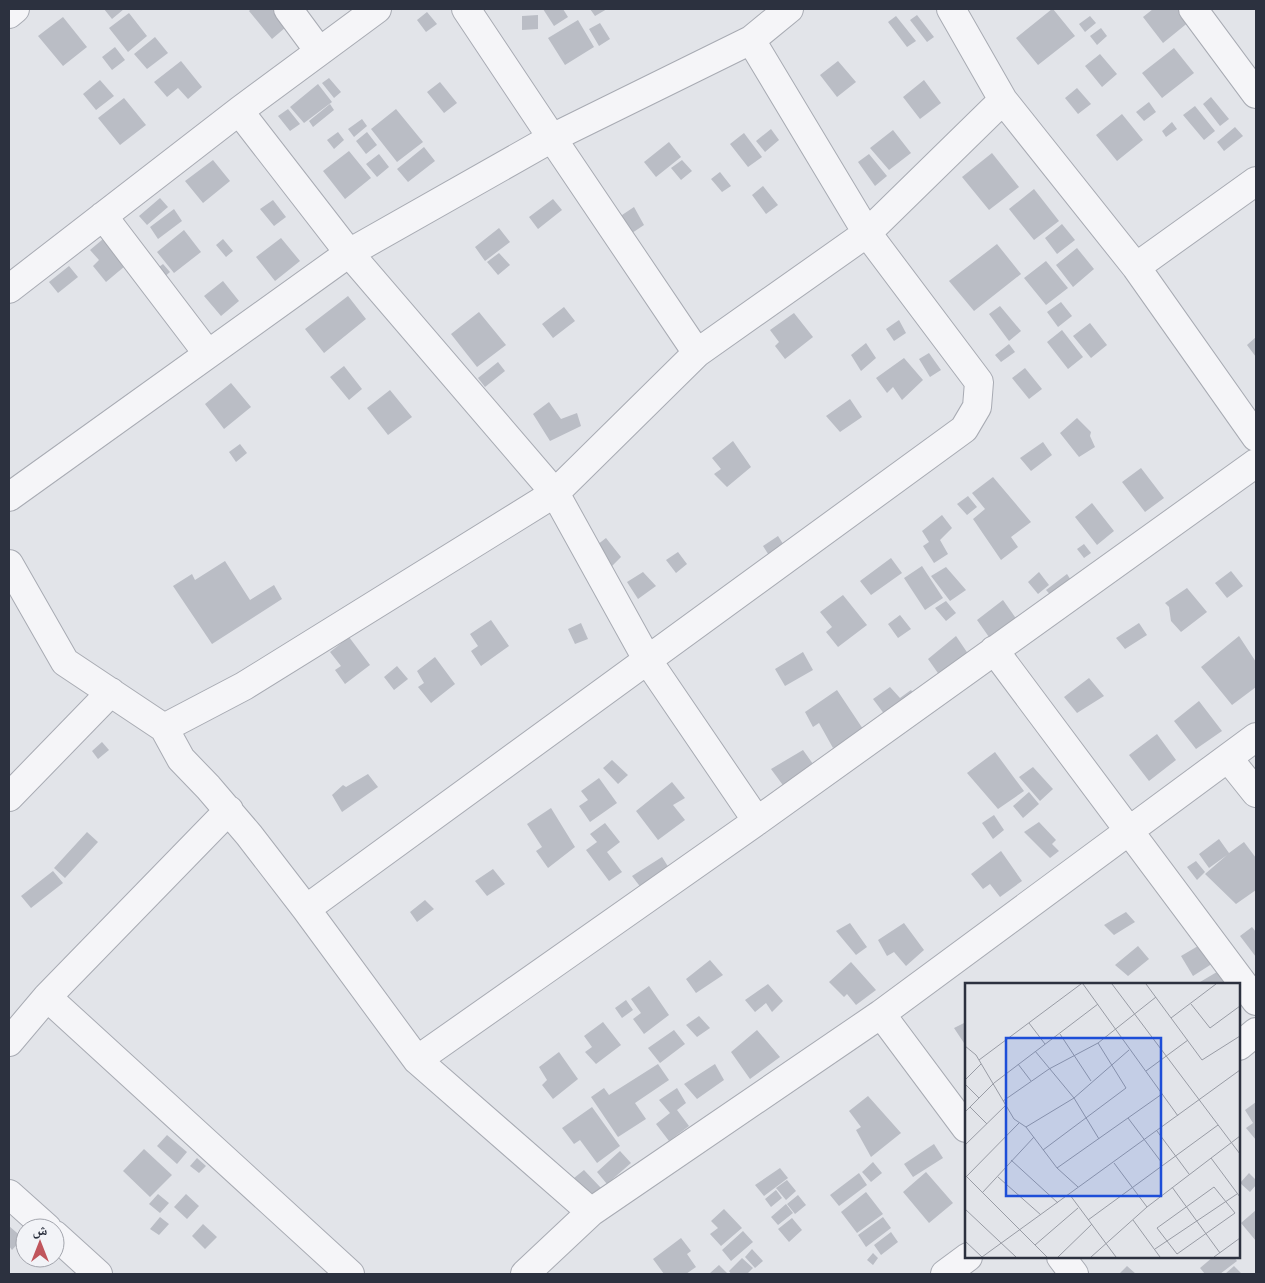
<svg xmlns="http://www.w3.org/2000/svg" width="1265" height="1283" font-family="'Alegreya Sans','Noto Naskh Arabic',sans-serif">
<style>
.building{fill:#babdc5}
.lines{fill:none;stroke-linecap:round;stroke-linejoin:round}
.minor-casing{stroke:#a8abb3;stroke-width:30}
.minor{stroke:#f5f5f8;stroke-width:28}
.inset-road{fill:none;stroke:#999ca5;stroke-width:1}
.view{fill:#1d4ed8;fill-opacity:0.15;stroke:#1d4ed8;stroke-width:2.5}
.inset-edge{fill:none;stroke:#2c313f;stroke-width:2.5}
</style>
<rect width="100%" height="100%" fill="#e2e4e9"/>
<!-- building -->
<path class="building" d="M104,9H124L112,19Z
M251,9H283L293,21L272,39L249,11Z
M543,9H563L568,17L554,26Z
M590,9H607L595,16Z
M1052,9H1053L1075,36L1038,65L1016,38Z
M1153,9H1180L1190,21L1163,43L1143,17Z
M427,12L437,24L426,32L417,20Z
M129,13L147,36L128,52L109,28Z
M538,15V29L522,30V16Z
M917,15L934,37L927,42L910,20Z
M896,16L916,41L907,47L888,22Z
M1090,16L1096,23L1085,32L1079,24Z
M63,17L87,47L63,66L38,36Z
M578,20L594,47L565,65L548,38Z
M600,23L610,39L599,46L589,29Z
M1101,28L1107,36L1097,45L1090,36Z
M155,37L168,53L147,69L134,54Z
M115,47L125,60L112,70L102,57Z
M1174,48L1194,73L1162,98L1142,73Z
M1100,54L1117,74L1102,87L1085,66Z
M181,61L202,87L188,99L178,88L167,97L154,82Z
M838,61L856,82L837,97L820,75Z
M329,78L341,92L334,98L322,83Z
M100,80L114,96L96,110L83,94Z
M924,80L941,103L920,119L903,97Z
M440,82L457,103L444,113L427,92Z
M318,84L332,102L304,123L290,107Z
M1077,88L1091,104L1078,114L1065,98Z
M1211,97L1229,119L1220,126L1203,104Z
M124,98L146,125L120,145L98,118Z
M1149,102L1156,112L1144,121L1136,112Z
M330,104L334,110L313,127L309,121Z
M1195,106L1215,131L1204,140L1183,115Z
M288,109L300,124L290,131L278,116Z
M396,109L423,142L397,162L371,129Z
M1122,114L1143,140L1117,161L1096,135Z
M362,119L367,126L354,137L348,129Z
M1172,122L1177,129L1166,137L1162,131Z
M1235,127L1243,136L1224,151L1217,142Z
M771,129L779,140L765,152L756,141Z
M893,130L911,153L889,170L870,148Z
M338,132L344,140L334,149L327,140Z
M367,132L377,145L366,154L356,141Z
M744,133L762,157L748,167L730,144Z
M669,142L681,157L656,177L644,162Z
M424,147L435,161L408,182L397,169Z
M349,151L371,178L345,199L323,171Z
M992,153L1019,187L989,210L962,177Z
M379,154L389,167L377,177L366,164Z
M869,154L887,176L875,186L858,162Z
M213,160L230,181L203,203L185,181Z
M682,160L692,171L681,180L671,168Z
M720,172L731,186L722,192L711,179Z
M763,186L778,205L766,214L752,195Z
M1034,189L1059,221L1034,240L1009,209Z
M160,198L168,207L147,225L139,216Z
M553,199L562,210L538,229L529,217Z
M273,200L286,217L274,226L260,209Z
M634,207L644,225L629,235L619,217Z
M174,209L182,221L158,239L150,227Z
M1062,224L1075,240L1057,254L1045,238Z
M499,228L510,242L485,261L475,247Z
M184,230L201,252L174,273L157,252Z
M109,234L131,261L106,282L93,266L99,260L90,250Z
M281,238L300,261L275,281L256,257Z
M223,239L233,251L226,257L216,245Z
M997,244L1021,274L974,311L949,281Z
M1077,248L1094,269L1073,287L1056,265Z
M499,253L510,265L498,275L487,262Z
M1046,261L1068,288L1046,305L1024,278Z
M163,264L170,272L162,279L155,270Z
M69,266L78,277L58,293L49,282Z
M223,281L239,301L221,316L204,296Z
M348,296L366,319L324,353L305,329Z
M1061,302L1072,316L1058,327L1047,312Z
M1000,306L1021,331L1009,341L989,314Z
M564,307L575,321L553,338L542,324Z
M479,312L506,345L477,367L451,334Z
M794,313L813,337L785,359L775,346L779,342L770,330Z
M899,320L906,333L894,341L886,329Z
M1090,323L1107,345L1091,358L1073,336Z
M1062,330L1083,357L1068,369L1047,342Z
M1256,337V357L1247,345Z
M866,343L876,358L861,371L851,355Z
M1009,344L1015,352L1001,362L995,355Z
M929,353L941,370L930,377L919,359Z
M904,358L923,380L902,400L893,387L887,393L876,378Z
M498,362L505,371L485,387L478,378Z
M344,366L362,389L349,400L330,377Z
M1025,368L1042,389L1029,399L1012,378Z
M231,383L251,407L224,429L205,404Z
M390,390L412,417L388,435L367,408Z
M850,399L862,417L840,432L826,416Z
M549,402L561,419L577,413L581,426L550,441L533,414Z
M1077,418L1091,432L1090,436L1095,447L1079,457L1060,433Z
M733,441L751,467L727,487L714,474L721,469L712,458Z
M1043,442L1052,455L1031,471L1020,458Z
M240,444L247,453L236,462L229,452Z
M1141,468L1164,498L1145,512L1122,482Z
M993,477L1031,522L1011,537L1018,547L1001,560L973,519L985,509L972,493Z
M968,496L977,507L967,515L957,504Z
M1092,503L1114,531L1097,545L1075,517Z
M942,515L952,528L940,540L948,554L934,563L923,546L929,542L922,531Z
M778,536L787,550L772,560L763,546Z
M606,538L621,557L612,566L597,545Z
M1084,544L1091,553L1084,558L1077,549Z
M678,552L687,564L676,573L666,560Z
M891,558L902,573L871,595L860,581Z
M225,561L250,600L274,585L282,599L212,644L173,586L192,574L195,580Z
M922,566L943,598L925,610L904,578Z
M946,567L966,590L950,601L931,576Z
M1231,571L1243,586L1227,598L1215,583Z
M643,572L656,586L638,599L627,582Z
M1039,572L1049,585L1038,594L1028,582Z
M1067,574L1076,588L1056,601L1046,590Z
M1187,588L1207,612L1181,632L1171,621L1169,607L1165,603Z
M843,595L867,625L838,647L826,632L832,627L820,612Z
M1003,600L1022,627L1003,642L995,632L989,637L977,620Z
M946,601L956,613L946,621L935,608Z
M900,615L911,629L898,638L888,624Z
M491,620L509,646L481,666L471,651L478,646L470,634Z
M581,623L588,639L575,644L568,629Z
M1139,623L1147,635L1125,649L1116,638Z
M956,636L975,664L940,676L928,659Z
M1239,636L1256,662V687L1232,705L1201,667Z
M349,637L370,665L345,684L335,670L341,666L330,652Z
M803,652L813,670L785,686L775,669Z
M435,657L455,684L431,703L418,687L424,683L417,671Z
M397,666L408,679L394,690L384,677Z
M1089,678L1104,696L1077,713L1064,697Z
M890,687L900,698L911,690L923,705L885,715L873,699Z
M837,690L871,741L841,744L833,748L819,723L813,727L805,712Z
M1199,701L1222,731L1196,749L1174,721Z
M1157,734L1176,760L1149,781L1129,755Z
M102,742L109,750L98,759L92,751Z
M803,750L823,778L785,788L771,769Z
M995,752L1024,791L998,809L967,773Z
M612,760L628,775L618,784L603,768Z
M1033,767L1053,789L1040,801L1019,777Z
M368,774L378,787L342,812L332,795L343,785L346,787Z
M599,778L617,803L590,822L579,806L588,800L581,791Z
M672,782L685,798L673,805L685,820L658,840L636,811Z
M1029,792L1039,804L1023,818L1013,806Z
M551,808L575,847L548,868L536,851L542,847L527,824Z
M994,815L1004,830L993,839L982,823Z
M1039,822L1056,840L1052,844L1059,851L1050,858L1024,832Z
M605,823L620,842L607,852L622,872L609,881L586,850L597,842L590,834Z
M87,832L98,842L65,878L54,868Z
M1219,839L1229,853L1244,842L1256,858V890L1236,904L1205,874L1227,855L1209,868L1199,854Z
M1001,851L1022,881L1000,897L990,884L983,889L971,874Z
M662,857L681,887L645,893L632,876Z
M1196,861L1205,872L1197,880L1187,867Z
M493,869L505,884L487,896L475,881Z
M53,871L63,883L31,908L21,896Z
M425,900L434,909L417,922L410,912Z
M1126,912L1135,922L1114,935L1104,925Z
M850,923L867,947L856,955L836,931Z
M904,923L924,950L906,966L894,952L887,956L878,940Z
M1252,927L1256,932V957L1240,936Z
M1210,939L1221,958L1193,976L1181,956Z
M1138,946L1149,959L1128,976L1115,965Z
M710,960L723,975L696,993L686,979Z
M851,962L876,990L856,1005L847,994L844,997L829,982Z
M1227,966L1237,984H1201L1200,982Z
M768,984L783,1001L772,1012L766,1003L755,1012L745,1000Z
M649,986L669,1015L644,1034L633,1019L641,1013L631,999Z
M626,1000L633,1010L622,1018L615,1008Z
M699,1016L710,1028L697,1037L686,1025Z
M603,1022L621,1045L596,1064L585,1052L592,1047L584,1036Z
M966,1022V1042L964,1043L954,1028Z
M674,1030L685,1044L660,1063L648,1048Z
M757,1030L780,1057L750,1079L731,1052Z
M559,1052L578,1079L553,1099L542,1085L547,1080L539,1067Z
M658,1064L669,1080L635,1103L646,1119L618,1137L591,1097L604,1088L609,1095Z
M715,1064L724,1080L697,1099L684,1084Z
M677,1088L686,1103L677,1110L689,1126L669,1141L656,1124L670,1113L659,1100Z
M868,1096L901,1133L871,1157L856,1130L861,1127L849,1111Z
M1256,1102V1140L1246,1128L1253,1123L1245,1110Z
M592,1107L620,1146L597,1163L580,1140L574,1144L562,1128Z
M167,1135L187,1152L177,1164L157,1146Z
M934,1144L943,1158L913,1177L904,1164Z
M144,1149L172,1175L150,1197L123,1171Z
M620,1151L631,1163L607,1184L597,1172Z
M197,1158L206,1166L199,1173L190,1166Z
M873,1162L882,1173L871,1182L862,1172Z
M780,1168L788,1178L764,1196L755,1185Z
M584,1170L601,1188L591,1197L574,1178Z
M926,1172L953,1203L929,1223L903,1192Z
M859,1173L867,1185L839,1206L830,1195Z
M1249,1173L1256,1180V1185L1250,1192L1240,1183Z
M787,1180L796,1191L786,1200L776,1188Z
M776,1190L782,1198L771,1207L765,1199Z
M866,1192L883,1214L857,1233L841,1212Z
M158,1194L169,1203L160,1213L149,1204Z
M186,1194L199,1206L187,1219L174,1207Z
M798,1195L806,1205L795,1214L787,1204Z
M786,1204L793,1213L778,1225L771,1217Z
M724,1209L742,1228L721,1246L710,1234L718,1228L711,1221Z
M1256,1210V1241L1241,1223Z
M160,1217L169,1224L159,1235L150,1229Z
M883,1217L891,1228L866,1247L858,1235Z
M792,1218L802,1230L789,1242L778,1229Z
M203,1224L217,1237L205,1249L192,1236Z
M9,1226L23,1238L12,1250L9,1246Z
M743,1231L753,1242L731,1261L722,1250Z
M891,1232L898,1242L881,1255L874,1245Z
M681,1238L691,1251L687,1254L696,1267L686,1274H664L653,1259Z
M752,1249L763,1261L755,1268L745,1257Z
M873,1253L878,1258L873,1265L867,1260Z
M1213,1257H1234L1237,1261L1220,1274H1205L1200,1268Z
M742,1258L753,1268L747,1274H731L729,1271Z
M719,1265L728,1274H712L710,1273Z
M1127,1266L1136,1274H1119Z
M1234,1266L1242,1274H1225Z"/>
<g class="lines">
<defs>
<path id="minor" d="M288,9L319,51
M466,9L552,138L697,353
M951,9L1003,100L1136,267L1256,437
M1193,9L1256,94
M9,14L15,9
M239,111L349,253L555,493L648,661L757,821
M103,216L208,354
M1136,267L1256,181
M9,289L239,111L377,9
M9,497L349,253L552,138L751,40L789,9
M9,564L65,662L164,728L181,759L208,787L249,835L306,909L417,1060L591,1212
M994,650L1256,1001
M164,728L244,686L555,493L697,353L867,233L1003,100
M1228,758L1256,793
M9,797L111,692
M306,909L964,429L977,407L979,382L867,233L751,40
M47,997L350,1274
M881,1014L966,1128
M9,1042L47,997L229,810
M1239,1046L1256,1032
M417,1060L757,821L1256,463
M9,1194L47,1228
M55,1235L98,1274
M1061,1257L1074,1274
M525,1274L591,1212L881,1014L1256,737
M945,1274L968,1257"/>
</defs>
<!-- minor casing -->
<use href="#minor" class="minor-casing"/>
<!-- minor -->
<use href="#minor" class="minor"/>
</g>
<!-- overview -->
<g transform="translate(965 983)">
<rect width="275" height="275" fill="#e2e4e9"/>
<path class="inset-road" d="M118,1L213,133M147,1L275,171M181,1L237,77L275,53M226,21L245,45L275,23M206,35L251,1M64,40L80,61M95,51L126,98M0,63L11,72L49,136L61,144L92,185L113,204M70,68L109,115L134,156M14,77L116,1M53,81L66,98M181,88L223,57M0,97L16,81M0,101L14,115M38,118L84,86L133,60L191,14M5,124L22,141M0,129L29,100L133,21M163,135L197,180M61,144L109,115L164,67M192,148L224,191M0,162L41,122M78,167L161,105L133,60M246,175L275,214M46,177L93,220M149,180L182,224M92,185L197,111M0,192L82,274M33,194L76,232M0,195L54,140M207,204L255,270M249,204L270,230L212,271L192,245ZM17,210L69,154M105,212L151,274M0,226L51,274M123,237L253,142M168,237L195,274M0,258L17,274M70,262L113,225M190,266L272,211M17,274L275,87M93,274L127,241M126,274L182,224L275,153M249,274L275,255"/>
<path class="view" d="M41,55H196V213H41Z"/>
<rect width="275" height="275" class="inset-edge"/>
</g>
<!-- border -->
<rect width="1265" height="1283" fill="none" stroke="#2c313f" stroke-width="20"/>
<!-- north arrow -->
<g transform="translate(40 1243)"><circle r="24" fill="#f2f3f7" stroke="#a3a5ad"/>
<path d="M0-4L9 19L0 12L-9 19Z" fill="#c0555c"/>
<text y="-8" font-size="14" font-weight="bold" text-anchor="middle" fill="#2c313f">ش</text>
</g>
</svg>
